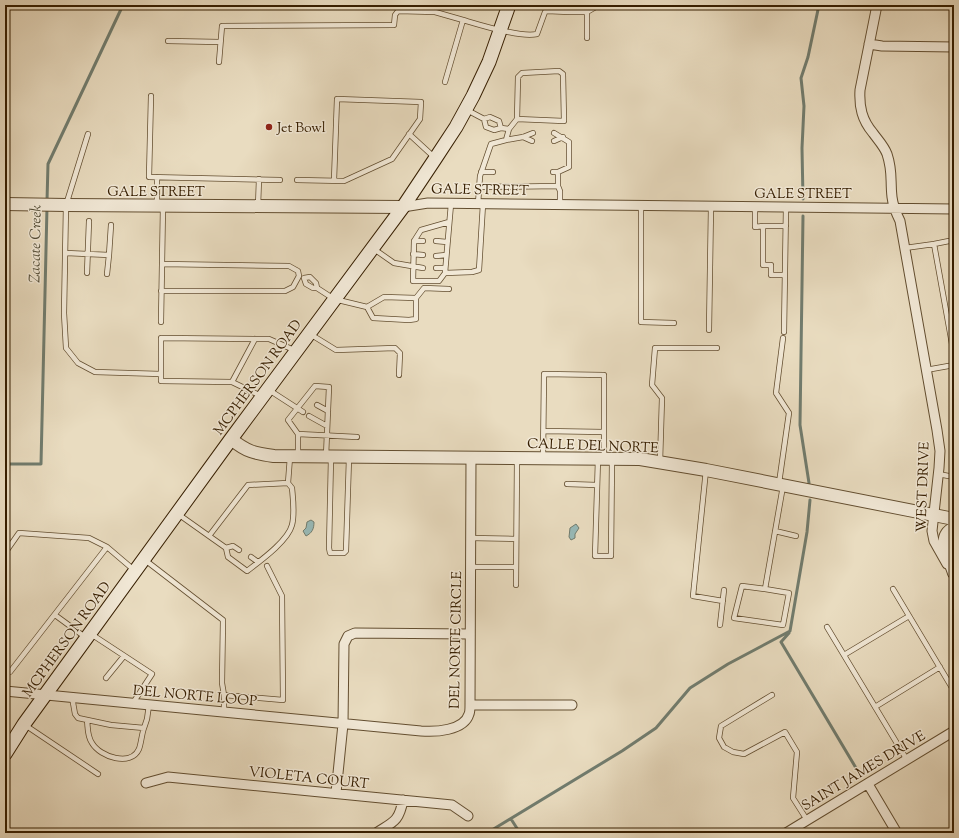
<svg xmlns="http://www.w3.org/2000/svg" width="959" height="838" font-family="'Sorts Mill Goudy',serif">
<style>
.water{fill:#98bab8;stroke:#717c6e}
.lines{fill:none;stroke-linecap:round;stroke-linejoin:round}
.stream{stroke:#717c6e;stroke-width:3}
.service-casing{stroke:#634e30;stroke-width:6}
.minor-casing{stroke:#634e30;stroke-width:11}
.tertiary-casing{stroke:#634e30;stroke-width:14}
.secondary-casing{stroke:#361e00;stroke-width:15}
.service{stroke:#f1e8d6;stroke-width:4.5}
.minor{stroke:#f1e8d6;stroke-width:9}
.tertiary{stroke:#f1e8d6;stroke-width:12}
.secondary{stroke:#f1e8d6;stroke-width:13}
.poi-dot{fill:#8f2418;stroke:#f1e8d6;stroke-width:1.5}
.labels{text-anchor:middle;stroke-width:3;stroke-linejoin:round;paint-order:stroke}
.poi-label{font-size:14px;fill:#361e00;stroke:#f1e8d6;text-anchor:start}
.street-label{font-size:14px;fill:#361e00;stroke:#f1e8d6}
.water-label{font-size:15px;font-style:italic;fill:#534d37;stroke:#f1e8d6}
</style>
<rect width="100%" height="100%" fill="#e9dcc0"/>
<filter id="stains"><feTurbulence type="fractalNoise" baseFrequency=".005" numOctaves="4"/><feColorMatrix values="0 0 0 0 .2 0 0 0 0 .09 0 0 0 0 .02 0 0 0 .5 -.17"/></filter>
<radialGradient id="worn" r=".72"><stop offset=".6" stop-color="#630" stop-opacity="0"/><stop offset="1" stop-color="#630" stop-opacity=".3"/></radialGradient>
<!-- water -->
<path class="water" d="M311,520L314,522C314,529 312,533 306,536L303,531L306,528L307,522Z
M576,524L579,528L575,534V538L571,540L569,537L570,528Z"/>
<g class="lines">
<!-- stream -->
<path class="stream" d="M803,199L802,148L804,106L801,78L808,57L819,5
M47,201L48,164L123,5
M803,216L800,425L809,483
M5,464H41L47,207
M789,633L781,642L856,768
M511,819L520,833
M487,833L622,751L656,728L690,688L728,664L790,631L807,532L810,500"/>
<defs>
<path id="service" d="M569,5V12H587L594,8V5
M587,38V12
M168,41L220,42
M219,62L222,26L394,25L395,15L398,11L435,12L463,20
M445,82L463,20C480,25 521,38 537,34L545,12L547,11L569,12
M151,96L149,177L280,180
M467,110L484,119
M490,117L499,121L501,128L494,130L486,127L484,119Z
M501,128L509,129L517,119L518,77L522,73L559,71L563,74L564,121L517,119
M88,134L66,205L64,313L66,348L78,363L95,372L161,374
M409,134L434,157
M523,137L532,141
M506,140L523,137L533,133
M554,141L563,137
M481,172H493
M553,172H558L569,167V142L554,133
M297,180L344,181L392,159L420,119L421,102L337,99L334,180
M558,186V172
M479,187L558,186L560,191V205
M451,204L445,273L472,272L479,270L483,204
M478,204L480,176L491,144L506,140L509,129
M157,205V177
M258,206L259,179
M641,206V322L674,323
M755,207V227L763,226V265H771V275H785
M763,226H786
M414,241H423
M436,241L447,242
M934,244L954,240
M905,248L934,244L954,355
M374,249L394,263L423,268
M66,253L109,255L107,274
M413,254L423,255
M109,255L111,225
M436,256L446,255
M436,268H445
M87,273L89,221
M445,273L439,281H413L414,241L421,230L449,222
M310,277L316,283L317,288H313L306,284L304,278Z
M317,288L334,299L367,307L384,297L416,298V319L409,320L373,318L367,307
M161,291H285L293,287L299,276L298,271L289,266L162,264
M416,298L424,288L449,289
M161,322L163,206
M709,330L711,207
M784,332L786,207
M310,334L336,350L395,348L400,353L399,375
M255,339L232,382L161,381V338L255,339H269L294,350
M926,370L954,365
M232,382L261,396
M269,390L303,412
M317,405L328,411
M309,416L327,426
M544,431L604,432
M298,434V456
M326,456L329,387L315,386L288,420L298,434L357,437
M543,457L544,374L604,375V459
M331,458L329,548L330,553H344L346,551L349,458
M598,459L595,556H611L612,460
M660,462L662,398L652,385L655,348H717
M706,470L693,596L723,601
M938,474L954,477
M779,483L789,413L776,393L783,338
M567,484L597,485
M178,514L209,536L248,485L288,483L290,457
M775,531L796,536
M209,536L226,548L228,557L247,571C260,561 288,541 292,525C295,513 293,499 292,488L288,483
M471,538L516,539
M226,548L233,546L239,550
M5,553L19,533L89,538L107,547
M251,557L258,562
M145,560L223,620L222,683L224,695V712
M470,567H516
M516,585L517,459
M765,589L789,593L783,625L734,618L742,586L765,589L783,486
M893,589L954,691
M55,615L85,637
M720,625L724,590
M827,627L907,760
M91,634L152,674L133,703
M844,655L909,616
M5,672H10L107,547L134,570
M106,678L124,656
M224,695L283,700L282,596L267,566
M772,695L721,726L719,738L724,747L733,752L744,754L785,732L797,752L793,798L807,820
M72,697L75,714L78,718L111,725L144,728L147,719L149,705
M875,707L940,667
M87,720C88,728 87,736 92,743C100,757 131,767 139,749C141,744 142,733 144,728
M25,725L98,774"/>
<path id="minor" d="M877,5L860,90C859,107 862,120 873,133C878,140 884,146 887,154C893,172 890,180 892,197C893,206 896,213 900,221L937,430L940,451L939,468L932,531L934,541L947,564
M869,44L882,46L954,47
M403,207L428,203L954,209
M5,691L421,731C435,732 464,731 469,714C470,712 470,708 470,705L471,457
M470,705H572
M146,783L168,777L452,805L468,816
M868,784L897,833
M336,793L343,724L344,644L348,636L355,633L470,634
M376,833C393,822 399,822 403,800
M786,833L954,731"/>
<path id="tertiary" d="M5,204L66,205L403,207
M231,439C247,452 254,453 274,456L640,459L706,470L954,519
M954,528C935,537 950,559 954,573"/>
<path id="secondary" d="M5,754L24,724L231,439L403,207L435,159L456,127L473,96L489,62L509,5"/>
</defs>
<!-- service casing -->
<use href="#service" class="service-casing"/>
<!-- minor casing -->
<use href="#minor" class="minor-casing"/>
<!-- tertiary casing -->
<use href="#tertiary" class="tertiary-casing"/>
<!-- secondary casing -->
<use href="#secondary" class="secondary-casing"/>
<!-- service -->
<use href="#service" class="service"/>
<!-- minor -->
<use href="#minor" class="minor"/>
<!-- tertiary -->
<use href="#tertiary" class="tertiary"/>
<!-- secondary -->
<use href="#secondary" class="secondary"/>
</g>
<!-- markers -->
<circle class="poi-dot" cx="269" cy="127" r="4"/>
<g class="labels">
<!-- poi labels -->
<g class="poi-label">
<text x="277" y="132">Jet Bowl</text>
</g>
<!-- street labels -->
<g class="street-label">
<text transform="translate(480 189) rotate(1)" y="5">GALE STREET</text>
<text x="156" y="196">GALE STREET</text>
<text x="803" y="198">GALE STREET</text>
<text transform="translate(257 377) rotate(-54)" y="5">MCPHERSON ROAD</text>
<text transform="translate(593 445) rotate(2)" y="5">CALLE DEL NORTE</text>
<text transform="translate(922 487) rotate(-88)" y="5">WEST DRIVE</text>
<text transform="translate(66 639) rotate(-54)" y="5">MCPHERSON ROAD</text>
<text transform="translate(455 640) rotate(-89)" y="5">DEL NORTE CIRCLE</text>
<text transform="translate(195 695) rotate(5)" y="5">DEL NORTE LOOP</text>
<text transform="translate(863 770) rotate(-31)" y="5">SAINT JAMES DRIVE</text>
<text transform="translate(309 777) rotate(6)" y="5">VIOLETA COURT</text>
</g>
<!-- water labels -->
<g class="water-label">
<text transform="translate(35 244) rotate(-89)" y="5">Zacate Creek</text>
</g>
</g>
<!-- margin -->
<rect width="959" height="838" fill="none" stroke="#e9dcc0" stroke-width="20"/>
<rect x="6" y="6" width="947" height="826" fill="none" stroke="#361e00" stroke-width="2"/>
<rect x="10" y="10" width="939" height="818" fill="none" stroke="#361e00"/>
<rect width="100%" height="100%" filter="url(#stains)"/>
<rect width="100%" height="100%" fill="url(#worn)"/>
</svg>
